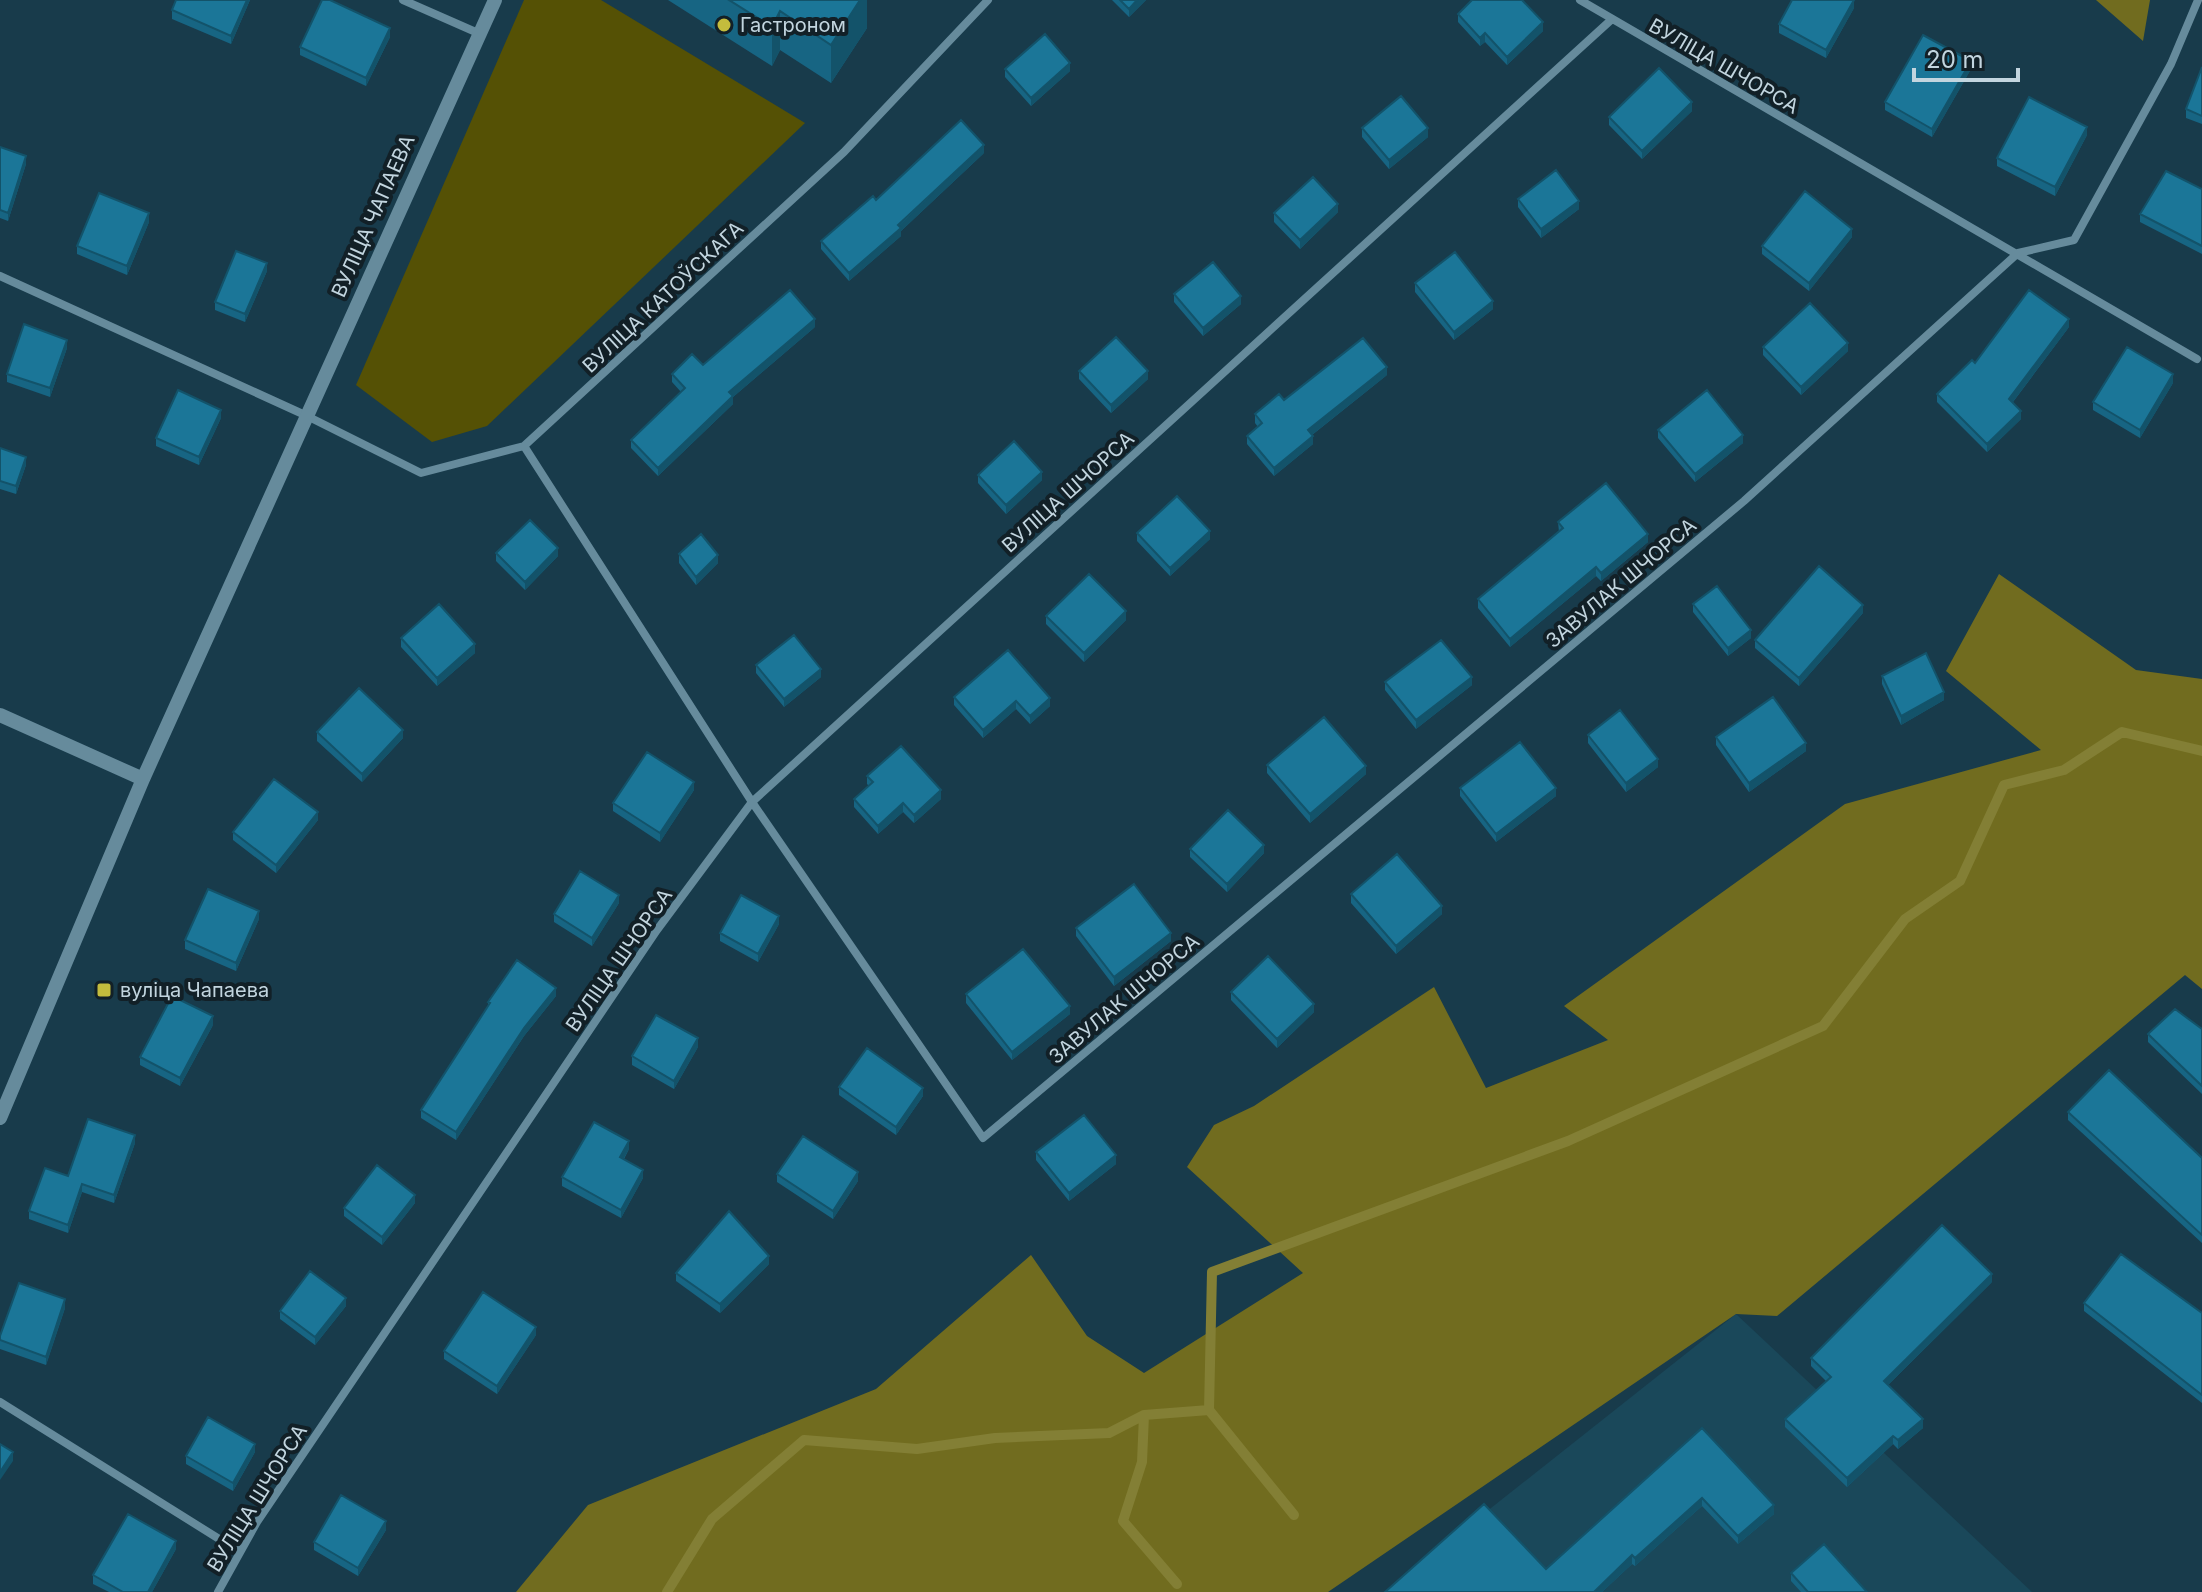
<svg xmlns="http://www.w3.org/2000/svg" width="2202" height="1592" font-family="Inter,sans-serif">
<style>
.built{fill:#1a485a}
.green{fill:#555105}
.forest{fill:#716c1f}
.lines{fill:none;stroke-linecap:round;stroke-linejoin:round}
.stream{stroke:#837f35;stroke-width:10}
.minor{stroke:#668b9c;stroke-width:8}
.tertiary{stroke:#668b9c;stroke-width:14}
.wall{fill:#176583}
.shaded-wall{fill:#13536a}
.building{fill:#1b7698;stroke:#13536a;stroke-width:2}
.poi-dot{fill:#c4bc3d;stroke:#122027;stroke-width:3}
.labels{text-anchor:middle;stroke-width:8;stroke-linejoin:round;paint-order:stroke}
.poi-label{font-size:20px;fill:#c2d5df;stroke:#122027;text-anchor:start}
.street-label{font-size:20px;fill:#c2d5df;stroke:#122027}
</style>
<rect width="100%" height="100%" fill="#183b4b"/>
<!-- built -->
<path class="built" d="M1736,1314L2032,1592H1385Z"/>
<!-- green -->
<path class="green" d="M524,0H601L805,123L487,426L432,442L356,385Z"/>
<!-- forest -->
<path class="forest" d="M2096,0H2150L2143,41Z
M1999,574L2136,670L2202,679V989L2185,975L1777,1316L1736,1314L1328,1592H516L588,1505L876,1389L1031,1255L1087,1336L1144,1373L1303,1273L1187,1167L1214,1125L1254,1106L1434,987L1486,1088L1608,1040L1564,1006L1845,804L2041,750L1946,671Z"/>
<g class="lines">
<!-- stream -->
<path class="stream" d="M1209,1410L1294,1515
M1144,1415L1142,1462L1123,1521L1177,1584
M667,1592L712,1519L804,1440L917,1449L995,1438L1109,1433L1144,1415L1209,1410L1212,1272L1568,1141L1823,1026L1905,919L1960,881L2004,785L2064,770L2122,732L2202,751"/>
<!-- minor -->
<path class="minor" d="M403,0L478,33
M1580,0L2197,359
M0,276L305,415L421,473L524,446L844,152L988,0
M524,446L752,802L983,1138L1744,501L2018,253L2074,240L2171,64L2198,0
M0,1402L240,1552
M218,1592L257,1522L657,930L752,802L1611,20"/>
<!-- tertiary -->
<path class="tertiary" d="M0,715L143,779
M0,1118L143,779L495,0"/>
</g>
<!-- wall -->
<path class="wall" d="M176,0H250L231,44L172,19V10Z
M668,0H867V28L831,83L780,50L772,66Z
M1112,0H1146L1129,17Z
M1854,8L1826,58L1779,33V24Z
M1458,14L1543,31L1507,65L1485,42L1480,46L1458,22Z
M390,37L366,86L300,55V47Z
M2202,67V124L2186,118V109Z
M1005,69L1070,71L1031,106L1005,77Z
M1971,69L1932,137L1885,110V102Z
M1692,111L1642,159L1609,125V117Z
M1362,128L1428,137L1389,169L1362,137Z
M2087,135L2055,196L1997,166V158Z
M0,147L26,164L8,221L0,218Z
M984,153L901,231V236L849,281L821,249V241L876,200Z
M2202,189V254L2140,222V214Z
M1518,199L1579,209L1541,238L1518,207Z
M1338,212L1300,249L1274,222V213Z
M149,222L127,275L77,254V246Z
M1852,237L1809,291L1762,254V246Z
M267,271L245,322L215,310V302Z
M1415,283L1493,309L1454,340L1415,292Z
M1174,294L1241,304L1203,336L1174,302Z
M815,327L733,397V404L658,476L631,448V440L681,392L672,382V374L703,365Z
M2069,327L2013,402L2021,419L1987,452L1937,402V394L1975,363Z
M1763,347L1848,351L1801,395L1763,355Z
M67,348L50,397L7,382V374Z
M1079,371L1148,379L1111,413L1079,379Z
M1387,375L1312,435L1313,444L1274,476L1247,444V436L1258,427L1255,423V414L1284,400Z
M2173,383L2140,438L2093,410V402Z
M221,418L199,465L156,446V438Z
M1658,430L1743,443L1695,482L1658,438Z
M0,448L26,465L16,494L0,489Z
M978,475L1042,480L1006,514L978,483Z
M1558,522L1648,542L1601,581L1596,576L1510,647L1478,608V599L1559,532Z
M1137,533L1210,539L1170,576L1137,541Z
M496,553L558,556L525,590L496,561Z
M679,554L718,563L696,585L679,563Z
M1693,604L1751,638L1728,656L1693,612Z
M1863,613L1799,686L1755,648V640Z
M1046,616L1126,620L1084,662L1046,624Z
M401,638L475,653L437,686L401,647Z
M1008,650L1050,706L1030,724L1016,709L983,738L954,705V697Z
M756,665L821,677L784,707L756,673Z
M1882,676L1944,700L1901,725L1882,684Z
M1385,682L1472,685L1416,729L1385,690Z
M317,732L403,738L362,782L317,741Z
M1588,735L1658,767L1626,792L1588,743Z
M1716,737L1806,751L1749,792L1716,745Z
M1267,765L1366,774L1310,823L1267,773Z
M867,776L941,799L914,823L903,812L878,834L854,807V799L869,786L867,784Z
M1460,788L1556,796L1496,842L1460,796Z
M694,790L660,842L613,811V803Z
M318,820L276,873L233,840V832Z
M1190,849L1264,853L1227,892L1190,857Z
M1351,894L1442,914L1396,954L1351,903Z
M619,903L592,946L554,922V914Z
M259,919L236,971L185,949V940Z
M779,924L758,962L720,941V933Z
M1076,928L1171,941L1114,986L1076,936Z
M1231,992L1314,1012L1277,1048L1231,1000Z
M966,994L1070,1014L1012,1060L966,1003Z
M556,996L524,1036L456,1140L421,1118V1110L488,1008V1002Z
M213,1025L180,1086L140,1065V1057Z
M2202,1029V1094L2148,1042V1034Z
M698,1047L674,1089L632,1065V1056Z
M839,1087L923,1096L896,1135L839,1095Z
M2068,1112L2202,1158V1243L2068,1120Z
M135,1143L114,1203L82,1192L68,1233L29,1219V1211L68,1176Z
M629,1149L624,1159L643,1178L621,1218L562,1186V1177Z
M1036,1152L1116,1164L1069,1201L1036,1160Z
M777,1174L858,1181L833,1219L777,1182Z
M415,1203L382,1245L344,1216V1208Z
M769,1264L720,1313L676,1281V1273Z
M1992,1282L1888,1385L1923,1428L1898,1449L1893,1444L1847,1487L1785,1427V1419L1826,1381L1811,1366V1358Z
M2084,1303L2202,1313V1403L2084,1311Z
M346,1306L315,1345L280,1319V1311Z
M65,1308L46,1365L0,1349V1336Z
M536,1335L497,1394L444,1359V1351Z
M1702,1428L1774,1514L1738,1544L1702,1506L1635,1566L1632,1564L1602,1592H1385L1546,1569Z
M255,1452L233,1491L186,1464V1456Z
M386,1530L358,1576L314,1550V1542Z
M176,1549L152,1592H109L93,1584V1575Z
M1791,1573L1867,1592H1801L1791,1581Z"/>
<!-- shaded-wall -->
<path class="shaded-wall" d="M247,0H250L231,44V36Z
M860,0H867V28L831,83V45Z
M1137,0H1146L1129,17V9Z
M1854,0V8L1826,58V50Z
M780,11V50L772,66V27Z
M1543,22V31L1507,65V57Z
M390,28V37L366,86V78Z
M1485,33V42L1480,46V38Z
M1971,61V69L1932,137V129Z
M1070,63V71L1031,106V98Z
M1692,102V111L1642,159V151Z
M2087,127V135L2055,196V187Z
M1428,128V137L1389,169V160Z
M984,145V153L901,231V236L849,281V273Z
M26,156V164L8,221V213Z
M1579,201V209L1541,238V229Z
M1338,204V212L1300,249V240Z
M149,213V222L127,275V266Z
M1852,229V237L1809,291V283Z
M267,263V271L245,322V314Z
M1241,296V304L1203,336V328Z
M1493,301V309L1454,340V332Z
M815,319V327L733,397V404L658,476V468L729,392Z
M2069,319V327L2009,407V399Z
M67,340V348L50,397V388Z
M1848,343V351L1801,395V387Z
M1387,367V375L1308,438V430Z
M1148,371V379L1111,413V405Z
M2173,374V383L2140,438V430Z
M221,410V418L199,465V457Z
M2021,411V419L1987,452V444Z
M1743,435V443L1695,482V474Z
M1313,436V444L1274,476V468Z
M26,457V465L16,494V486Z
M1042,472V480L1006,514V505Z
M1210,531V539L1170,576V568Z
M1648,534V542L1601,581V573Z
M558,548V556L525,590V582Z
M718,555V563L696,585V577Z
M1596,567V576L1510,647V639Z
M1863,605V613L1799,686V678Z
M1126,611V620L1084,662V653Z
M1751,630V638L1728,656V648Z
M475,644V653L437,686V678Z
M821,669V677L784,707V699Z
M1472,677V685L1416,729V720Z
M1944,692V700L1901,725V716Z
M1050,698V706L1030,724V716Z
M1016,701V709L983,738V730Z
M403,730V738L362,782V774Z
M1806,743V751L1749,792V783Z
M1658,759V767L1626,792V783Z
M1366,766V774L1310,823V814Z
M694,782V790L660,842V833Z
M1556,788V796L1496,842V834Z
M941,790V799L914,823V815Z
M903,803V812L878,834V826Z
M318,812V820L276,873V865Z
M1264,845V853L1227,892V884Z
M619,895V903L592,946V938Z
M1442,906V914L1396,954V946Z
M259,911V919L236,971V963Z
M779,916V924L758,962V954Z
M1171,933V941L1114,986V977Z
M556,988V996L524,1036L456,1140V1132L524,1028Z
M1314,1004V1012L1277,1048V1039Z
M1070,1006V1014L1012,1060V1052Z
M213,1016V1025L180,1086V1078Z
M698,1038V1047L674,1089V1081Z
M923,1088V1096L896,1135V1127Z
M135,1135V1143L114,1203V1195Z
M629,1141V1149L620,1165V1157Z
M1116,1155V1164L1069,1201V1193Z
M643,1170V1178L621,1218V1210Z
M858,1172V1181L833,1219V1211Z
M82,1184V1192L68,1233V1225Z
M415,1195V1203L382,1245V1237Z
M769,1256V1264L720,1313V1304Z
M1992,1274V1282L1884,1389V1381Z
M346,1298V1306L315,1345V1337Z
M65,1299V1308L46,1365V1357Z
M536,1327V1335L497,1394V1386Z
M1923,1419V1428L1898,1449V1440Z
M1893,1436V1444L1847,1487V1478Z
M255,1444V1452L233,1491V1483Z
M13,1452V1461L0,1480V1472Z
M1702,1498V1506L1635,1566V1558Z
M1774,1505V1514L1738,1544V1536Z
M386,1521V1530L358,1576V1568Z
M176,1541V1549L152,1592H148Z
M1632,1555V1564L1602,1592H1594Z"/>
<!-- building -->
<path class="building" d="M176,0H247L231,36L172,10Z
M322,0H330L390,28L366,78L300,47Z
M729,0H860L831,45L780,11L772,27Z
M1120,0H1137L1129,9Z
M1472,0H1522L1543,22L1507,57L1485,33L1480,38L1458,14Z
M1792,0H1854L1826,50L1779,24Z
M1045,34L1070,63L1031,98L1005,69Z
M1923,35L1971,61L1932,129L1885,102Z
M2202,67V116L2186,109Z
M1659,68L1692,102L1642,151L1609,117Z
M1401,96L1428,128L1389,160L1362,128Z
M2029,97L2087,127L2055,187L1997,158Z
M961,120L984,145L898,225L901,228L849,273L821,241L873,196L876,200Z
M0,147L26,156L8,213L0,210Z
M1556,170L1579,201L1541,229L1518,199Z
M2166,171L2202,189V246L2140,214Z
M1313,177L1338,204L1300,240L1274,213Z
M1805,191L1852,229L1809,283L1762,246Z
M99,193L149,213L127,266L77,246Z
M236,251L267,263L245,314L215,302Z
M1455,252L1493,301L1454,332L1415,283Z
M1213,262L1241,296L1203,328L1174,294Z
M790,290L815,319L729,392L733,396L658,468L631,440L685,388L672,374L692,354L703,365Z
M2029,290L2069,319L2009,399L2021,411L1987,444L1937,394L1972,360L1975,363Z
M1810,303L1848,343L1801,387L1763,347Z
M24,324L67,340L50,388L7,374Z
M1116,337L1148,371L1111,405L1079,371Z
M1363,338L1387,367L1308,430L1313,436L1274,468L1247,436L1262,423L1255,414L1279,394L1284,400Z
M2127,347L2173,374L2140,430L2093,402Z
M178,390L221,410L199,457L156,438Z
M1707,390L1743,435L1695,474L1658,430Z
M1014,441L1042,472L1006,505L978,475Z
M0,448L26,457L16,486L0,481Z
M1606,483L1648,534L1601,573L1596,567L1510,639L1478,599L1563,528L1558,522Z
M1177,496L1210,531L1170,568L1137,533Z
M530,520L558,548L525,582L496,553Z
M701,534L718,555L696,577L679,554Z
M1819,566L1863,605L1799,678L1755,640Z
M1089,574L1126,611L1084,653L1046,616Z
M1717,586L1751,630L1728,648L1693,604Z
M439,604L475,644L437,678L401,638Z
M794,635L821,669L784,699L756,665Z
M1441,640L1472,677L1416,720L1385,682Z
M1008,650L1050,698L1030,716L1016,701L983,730L954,697Z
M1926,653L1944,692L1901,716L1882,676Z
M359,688L403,730L362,774L317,732Z
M1773,697L1806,743L1749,783L1716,737Z
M1620,710L1658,759L1626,783L1588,735Z
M1324,717L1366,766L1310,814L1267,765Z
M1520,742L1556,788L1496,834L1460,788Z
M901,746L941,790L914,815L903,803L878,826L854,799L873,782L867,776Z
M647,752L694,782L660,833L613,803Z
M274,779L318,812L276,865L233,832Z
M1228,810L1264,845L1227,884L1190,849Z
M1397,854L1442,906L1396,946L1351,894Z
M580,871L619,895L592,938L554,914Z
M1134,884L1171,933L1114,977L1076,928Z
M208,889L259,911L236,963L185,940Z
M741,895L779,916L758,954L720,933Z
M1023,949L1070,1006L1012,1052L966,994Z
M1268,956L1314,1004L1277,1039L1231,992Z
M517,960L556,988L524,1028L456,1132L421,1110L490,1003L488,1002Z
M172,996L213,1016L180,1078L140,1057Z
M2175,1009L2202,1029V1086L2148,1034Z
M656,1015L698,1038L674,1081L632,1056Z
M867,1048L923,1088L896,1127L839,1087Z
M2109,1070L2202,1158V1235L2068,1112Z
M1084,1115L1116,1155L1069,1193L1036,1152Z
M88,1119L135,1135L114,1195L82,1184L68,1225L29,1211L45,1168L68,1176Z
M594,1122L629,1141L620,1157L643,1170L621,1210L562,1177Z
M803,1136L858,1172L833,1211L777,1174Z
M377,1165L415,1195L382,1237L344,1208Z
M729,1211L769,1256L720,1304L676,1273Z
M1942,1225L1992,1274L1884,1381L1923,1419L1898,1440L1893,1436L1847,1478L1785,1419L1831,1377L1811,1358Z
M2121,1254L2202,1313V1395L2084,1303Z
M310,1271L346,1298L315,1337L280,1311Z
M19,1283L65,1299L46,1357L0,1340V1336Z
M483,1292L536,1327L497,1386L444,1351Z
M208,1417L255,1444L233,1483L186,1456Z
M1702,1428L1774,1505L1738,1536L1702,1498L1635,1558L1632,1555L1594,1592H1385L1484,1504L1546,1569Z
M0,1444L13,1452L0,1472Z
M341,1495L386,1521L358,1568L314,1542Z
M128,1514L176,1541L148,1592H123L93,1575Z
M1824,1544L1867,1592H1808L1791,1573Z"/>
<!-- markers -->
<g class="poi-dot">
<circle cx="724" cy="25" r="8"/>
<rect x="96" y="982" width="16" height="16" rx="4"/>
</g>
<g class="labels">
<!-- poi labels -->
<g class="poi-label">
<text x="740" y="32">Гастроном</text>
<text x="120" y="997">вуліца Чапаева</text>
</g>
<!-- street labels -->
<g class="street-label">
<text transform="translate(1724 66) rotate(30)" y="7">ВУЛІЦА ШЧОРСА</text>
<text transform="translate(373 216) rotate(-66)" y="7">ВУЛІЦА ЧАПАЕВА</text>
<text transform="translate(663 297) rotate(-43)" y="7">ВУЛІЦА КАТОЎСКАГА</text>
<text transform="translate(1068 492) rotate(-42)" y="7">ВУЛІЦА ШЧОРСА</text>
<text transform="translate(1621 583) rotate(-40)" y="7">ЗАВУЛАК ШЧОРСА</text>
<text transform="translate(619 960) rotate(-55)" y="7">ВУЛІЦА ШЧОРСА</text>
<text transform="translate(1124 999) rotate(-40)" y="7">ЗАВУЛАК ШЧОРСА</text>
<text transform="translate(257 1498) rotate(-58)" y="7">ВУЛІЦА ШЧОРСА</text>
</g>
</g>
<!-- scale -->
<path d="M1914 68v12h104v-12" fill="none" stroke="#c2d5df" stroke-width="4"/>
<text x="1926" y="68" font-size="24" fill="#c2d5df" stroke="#122027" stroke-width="6" paint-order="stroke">20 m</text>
</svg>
